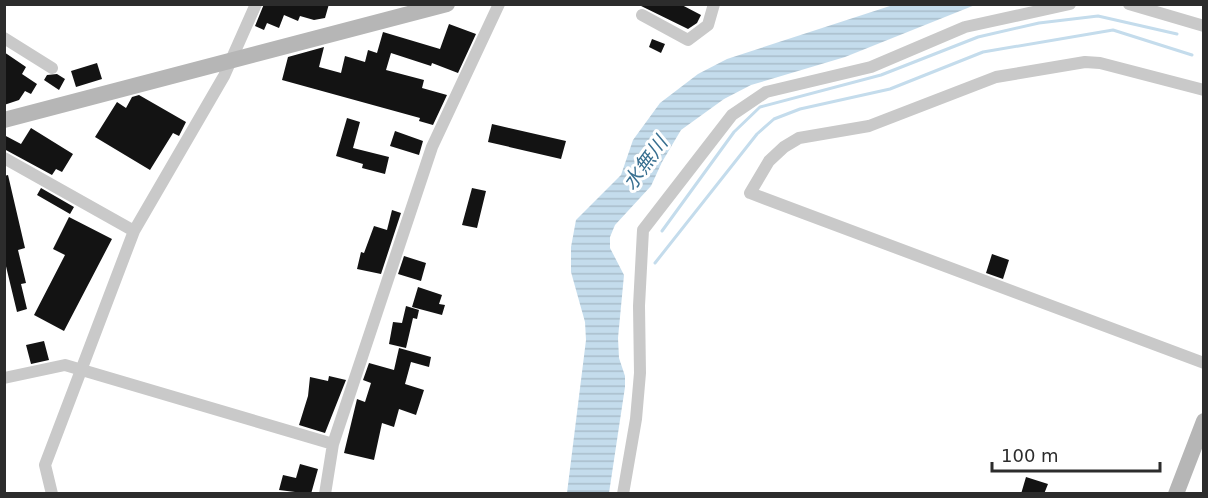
<svg xmlns="http://www.w3.org/2000/svg" width="1208" height="498" font-family="'DejaVu Sans','Noto Sans JP',sans-serif">
<style>
.water{fill:url(#water-rules)}
.lines{fill:none;stroke-linecap:round;stroke-linejoin:round}
.stream{stroke:#c4dcec;stroke-width:3}
.building{fill:#131313}
.street{stroke:#c9c9c9;stroke-width:12}
.secondary{stroke:#b6b6b6;stroke-width:16}
.labels{text-anchor:middle;stroke-width:6;stroke-linejoin:round;paint-order:stroke}
.water-label{font-size:20px;font-style:italic;fill:#386f90;stroke:#fff}
</style>
<defs>
<pattern id="water-rules" width="6" height="5" patternUnits="userSpaceOnUse" patternTransform="scale(1.5)"><rect width="6" height="5" fill="#c4dcec"/><path d="M0 2.5h6" fill="none" stroke="#a9bdcb"/></pattern>
</defs>
<rect width="100%" height="100%" fill="#fff"/>
<!-- water -->
<path class="water" d="M893,5H975L845,57L751,85L724,99L681,130L662,162L651,186L615,225L610,237V248L624,275L618,338L619,358L625,376V387L609,493H567L586,340L585,322L571,272V247L576,220L621,175L633,140L660,103L698,74L727,59Z"/>
<g class="lines">
<!-- stream -->
<path class="stream" d="M662,231L734,132L760,107L881,75L978,37L1039,23L1098,16L1177,34
M655,263L757,134L774,119L800,109L890,89L983,52L1113,30L1192,55"/>
</g>
<!-- building -->
<path class="building" d="M264,4H329L325,18L314,20L300,16L298,21L284,15L279,28L267,23L264,30L255,26Z
M637,4H680L701,15L697,23L688,29Z
M449,24L476,34L458,73L432,63L431,66L391,53L386,70L424,80L422,88L447,95L433,125L419,121L420,118L282,80L288,57L324,47L319,67L341,73L345,56L365,62L368,50L377,53L383,32L440,49Z
M652,39L665,44L661,53L649,47Z
M4,52L26,67L22,74L37,84L31,94L25,91L19,100L4,105Z
M97,63L102,79L76,87L71,71Z
M57,74L65,79L59,90L44,80L47,75Z
M139,95L186,122L179,136L173,133L150,170L95,137L117,102L126,108L132,97Z
M347,118L360,122L353,148L389,157L385,174L362,168L363,164L336,156Z
M492,124L566,141L561,159L488,142Z
M31,128L73,154L62,172L56,169L52,175L4,149V135L21,144Z
M395,131L423,141L419,155L390,146Z
M8,175L25,248L18,250L26,283L21,284L27,309L17,312L4,258V176Z
M41,188L74,207L70,214L37,195Z
M472,188L486,191L477,228L462,225Z
M392,210L401,213L381,274L357,269L361,252L364,253L374,226L387,230Z
M69,217L112,239L64,331L34,315L65,255L53,249Z
M992,254L1009,260L1003,279L986,273Z
M404,256L426,263L421,281L398,274Z
M418,287L442,295L439,304L445,305L442,315L412,307Z
M406,306L419,310L417,319L413,318L406,348L389,344L393,322L402,323Z
M44,341L49,360L31,364L26,345Z
M399,348L431,357L429,367L411,362L405,384L424,390L416,415L399,409L394,427L382,423L374,460L344,453L357,399L365,402L371,383L363,380L369,363L394,370Z
M329,376L346,380L325,433L299,425L308,396L310,377L328,381Z
M300,464L318,469L311,494L279,490L283,475L296,478Z
M1026,477L1048,484L1044,494H1021Z"/>
<g class="lines">
<!-- street -->
<path class="street" d="M1129,4L1204,26
M642,15L688,40L708,25L714,4
M4,38L52,68
M1204,90L1100,63L1085,62L996,77L869,126L799,138L784,147L769,161L750,193L1204,363
M4,158L134,231
M4,378L65,365L333,444
M52,494L45,465L134,231L224,76L256,4
M325,494L333,444L432,147L499,4
M623,494L636,419L640,373L639,306L643,230L732,115L766,92L871,67L965,27L1070,4"/>
<!-- secondary -->
<path class="secondary" d="M4,120L447,4
M1176,494L1204,421"/>
</g>
<g class="labels">
<!-- water labels -->
<g class="water-label">
<text transform="translate(645 163) rotate(-54)" y="7">水無川</text>
</g>
</g>
<!-- border -->
<rect width="1208" height="498" fill="none" stroke="#2c2c2c" stroke-width="12"/>
<!-- scale -->
<path d="M992 462v9h168v-9" fill="none" stroke="#2c2c2c" stroke-width="3"/>
<text x="1001" y="462" font-size="18" fill="#2c2c2c" stroke="#ffffff" stroke-width="4.5" paint-order="stroke">100 m</text>
</svg>
